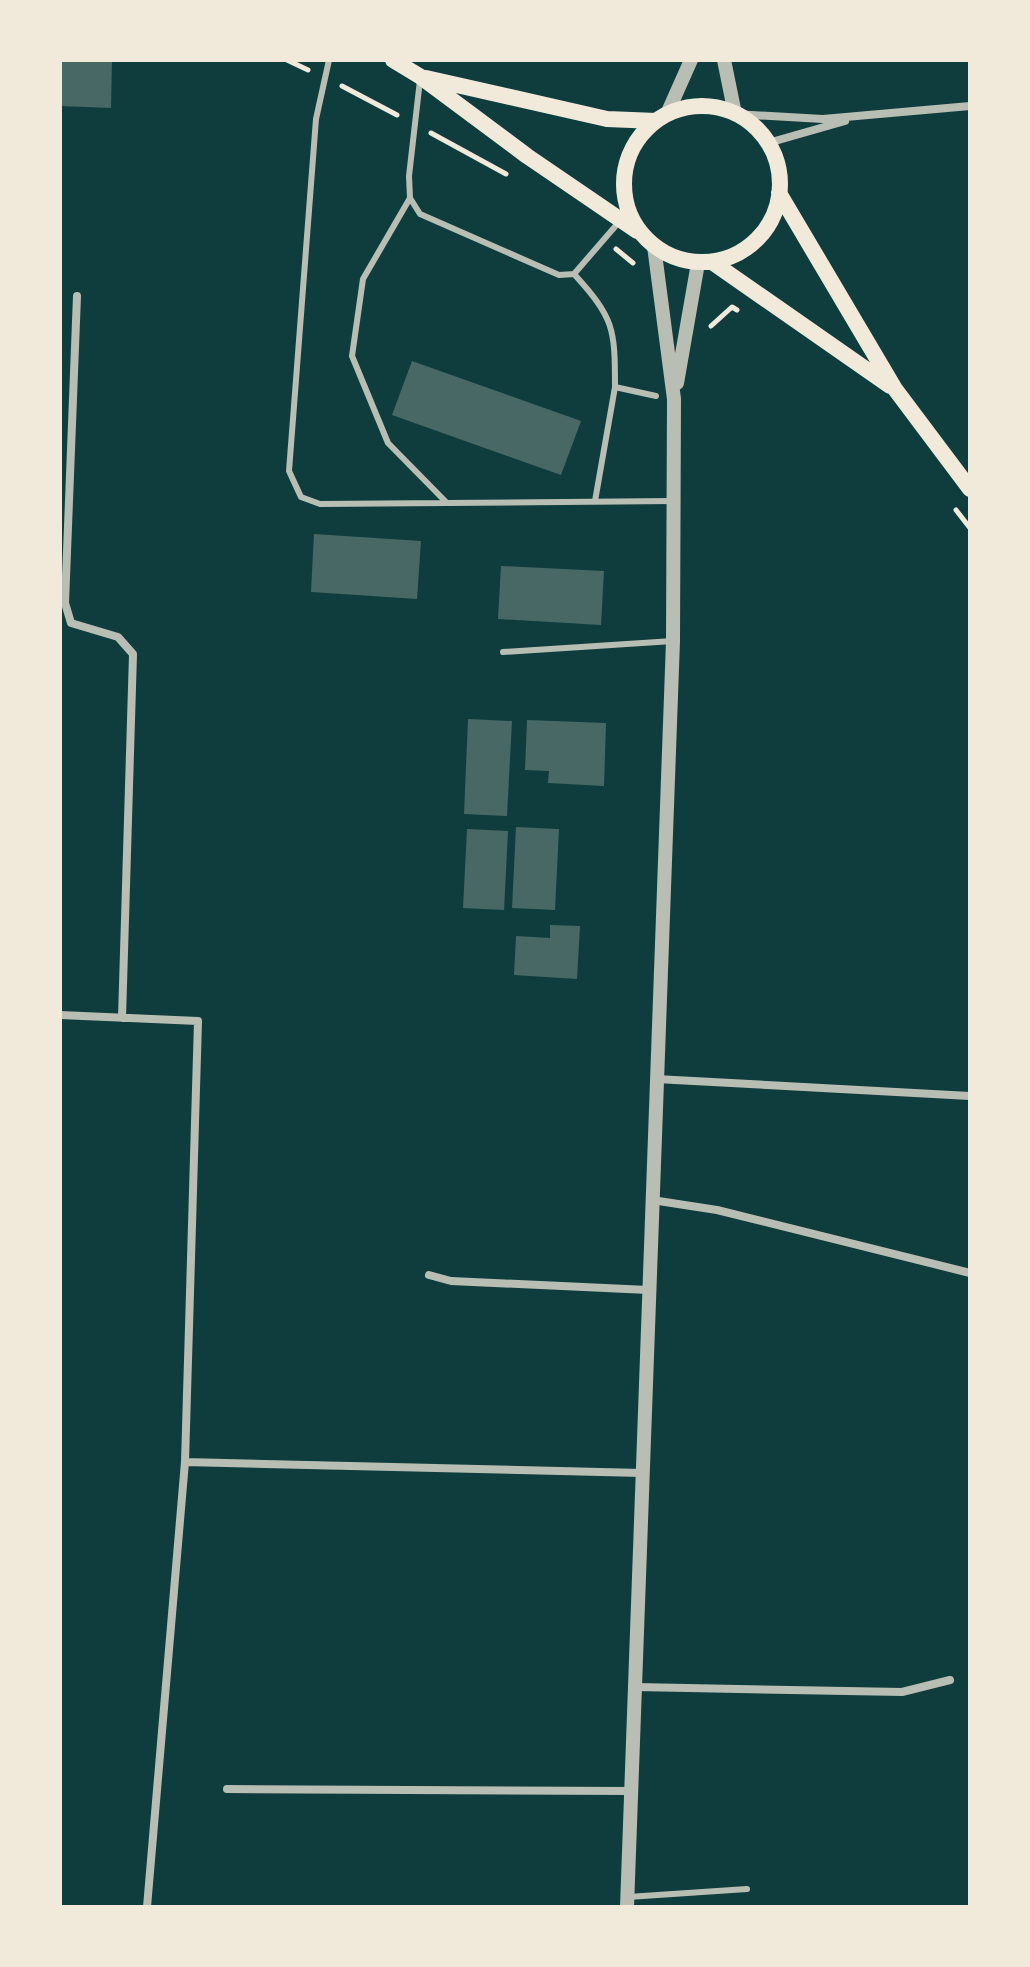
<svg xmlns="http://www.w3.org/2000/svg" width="1030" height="1967" font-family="'Space Grotesk',sans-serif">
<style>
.building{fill:#486865}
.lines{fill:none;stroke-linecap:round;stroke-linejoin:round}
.path{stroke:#f1e9da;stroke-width:5}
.service{stroke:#b8beb3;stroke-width:6}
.minor{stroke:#b8beb3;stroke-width:8}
.tertiary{stroke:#b8beb3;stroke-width:14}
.secondary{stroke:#f1e9da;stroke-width:16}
</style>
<rect width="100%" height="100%" fill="#0f3d3e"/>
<!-- building -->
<path class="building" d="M60,60H112L111,108L60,106Z
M412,361L581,421L561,475L392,415Z
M314,534L421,541L417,599L311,592Z
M501,566L604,571L601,625L498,619Z
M468,719L512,721L507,816L464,814Z
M527,720L606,723L604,786L548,783L549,771L525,770Z
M516,827L559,829L555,910L512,908Z
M467,829L508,831L504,910L463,908Z
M550,925L580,926L577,979L514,975L516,936L550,938Z"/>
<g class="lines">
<!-- path -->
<path class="path" d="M287,60L308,70
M342,86L397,115
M431,133L506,174
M616,249L633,263
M711,326L732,307L737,310
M956,510L970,528"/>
<!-- service -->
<path class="service" d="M329,60L316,119L289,471L301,497L320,504L674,501
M420,80L409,176L410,198L420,214L559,275L574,274L619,222
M410,198L363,279L352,356L388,443L446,502
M574,274C614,318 615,328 615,387
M595,501L615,387L656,396
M503,652L673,641
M628,1897L747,1889"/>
<!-- minor -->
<path class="minor" d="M735,114L823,119L970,106
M768,143L845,121
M77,296L65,603L71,623L118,637L133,654L122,1018
M60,1015L198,1021L185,1462L147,1907
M656,1079L970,1096
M652,1200L717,1210L970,1273
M429,1275L451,1281L648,1290
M185,1462L642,1473
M635,1687L902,1692L950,1680
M227,1789L631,1791"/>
<!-- tertiary -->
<path class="tertiary" d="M724,60L735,114
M667,114L691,60
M677,383L698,263
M627,1907L673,641L674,399L654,246"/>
<!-- secondary -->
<path class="secondary" d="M393,60L421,77L527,156L637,231
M426,78L607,119L656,121
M624 184a78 78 0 1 1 156 0a78 78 0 1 1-156 0Z
M779,193L895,389L970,489
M712,262L890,386"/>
</g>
<!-- border -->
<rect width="1030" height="1967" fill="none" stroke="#f1e9da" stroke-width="124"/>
</svg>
